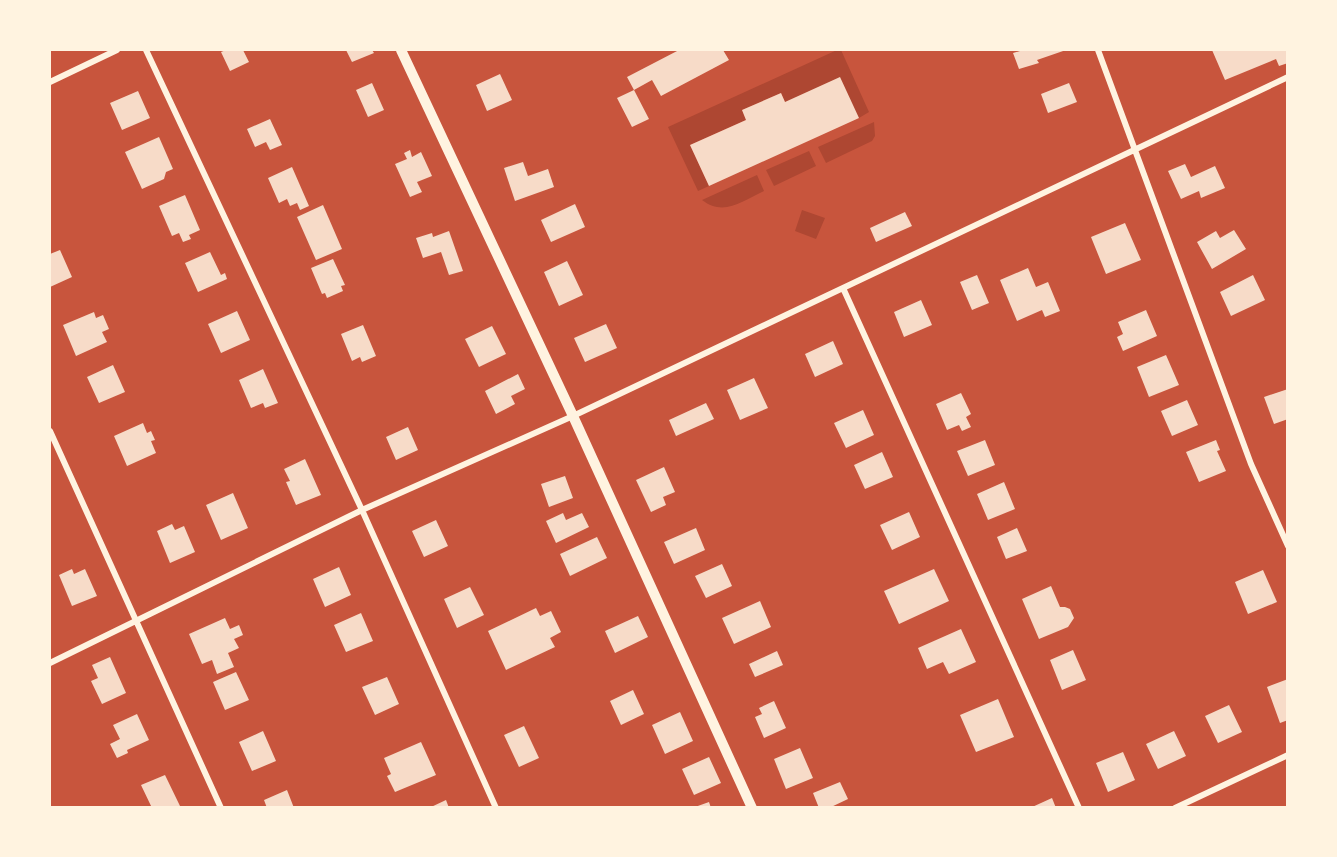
<svg xmlns="http://www.w3.org/2000/svg" width="1337" height="857" font-family="Lora,serif">
<style>
.green{fill:#ae4732}
.building{fill:#f7dbc8}
.lines{fill:none;stroke-linecap:round;stroke-linejoin:round}
.minor{stroke:#fff3e0;stroke-width:6}
.tertiary{stroke:#fff3e0;stroke-width:10}
</style>
<rect width="100%" height="100%" fill="#c8553d"/>
<!-- green -->
<path class="green" d="M837,50H841L869,112L859,118L785,102L781,93L742,110L746,120L690,145L709,186L698,191L668,127Z
M874,122L875,136L872,141L826,163L818,147Z
M809,151L816,166L774,186L766,170Z
M757,175L764,191C742,201 724,217 702,200Z
M802,210L825,218L816,239L795,231Z"/>
<!-- building -->
<path class="building" d="M226,50H243L249,62L230,71L221,52Z
M346,50H372L374,53L352,62Z
M679,50H723L729,60L661,96L652,80L634,90L627,77Z
M1020,50H1066L1037,60L1039,63L1019,69L1013,53L1020,51Z
M1212,50H1288V63L1279,66L1276,59L1225,80Z
M500,74L512,100L487,111L476,85Z
M840,77L859,118L709,186L690,145L746,120L742,110L781,93L785,102Z
M372,83L384,110L368,117L356,90Z
M1069,83L1077,102L1048,113L1041,94Z
M634,90L649,119L632,127L617,98Z
M138,91L150,118L122,130L110,103Z
M270,119L282,145L270,150L266,142L255,147L247,129Z
M159,137L173,169L166,172L164,179L142,189L125,152Z
M410,150L412,157L421,152L432,176L417,182L422,192L410,197L395,164L407,159L404,153Z
M523,162L528,176L548,169L554,187L515,201L504,168Z
M1185,164L1191,177L1215,166L1225,188L1201,198L1199,191L1181,199L1168,171Z
M292,167L309,206L300,210L297,203L290,206L287,199L279,203L268,178Z
M185,195L200,230L189,235L191,239L183,242L179,233L172,236L159,206Z
M575,204L585,227L551,242L541,220Z
M323,205L342,249L316,260L297,217Z
M905,212L912,226L876,242L870,228Z
M1125,223L1141,260L1106,274L1091,237Z
M1234,230L1246,249L1212,269L1197,242L1216,231L1220,238Z
M449,231L463,271L449,275L441,252L423,258L416,238L432,233L433,237Z
M60,250L72,277L50,287V254Z
M210,252L221,275L225,273L227,279L198,292L185,263Z
M333,259L345,285L341,286L343,291L327,298L325,293L322,294L311,268Z
M567,261L583,295L559,306L544,272Z
M1028,268L1036,287L1048,282L1060,311L1045,317L1042,310L1017,321L1000,280Z
M977,275L989,303L972,310L960,282Z
M1253,275L1265,300L1231,316L1220,292Z
M921,300L932,325L904,337L894,312Z
M1146,310L1157,336L1123,351L1117,337L1123,334L1118,322Z
M237,311L250,340L221,353L208,324Z
M94,312L96,318L103,315L109,329L102,332L107,342L76,356L63,325Z
M606,324L617,348L585,362L574,338Z
M363,325L376,356L362,362L360,357L352,361L341,334Z
M492,326L506,354L479,367L465,339Z
M833,341L843,364L815,377L805,354Z
M1166,355L1179,385L1149,397L1137,367Z
M113,365L125,392L99,403L87,377Z
M263,369L278,403L265,408L263,403L251,408L239,380Z
M518,374L525,389L511,396L515,404L496,414L485,391Z
M754,378L768,408L740,420L727,390Z
M1288,389V419L1274,424L1264,397Z
M961,393L971,414L966,417L971,427L962,431L959,425L947,430L936,404Z
M1187,400L1198,425L1172,436L1161,411Z
M706,403L714,419L676,436L669,420Z
M863,410L874,435L846,448L834,423Z
M143,423L147,433L151,431L155,440L151,441L156,453L127,466L114,436Z
M408,427L418,450L396,460L386,437Z
M985,440L995,465L968,476L957,451Z
M1216,440L1220,450L1217,451L1226,471L1199,482L1186,452Z
M882,452L893,477L865,489L854,465Z
M305,459L321,495L296,505L286,482L290,481L284,469Z
M664,467L675,492L663,497L666,505L651,512L636,480Z
M565,476L573,498L549,507L541,484Z
M1004,482L1015,509L988,520L977,494Z
M233,493L248,528L221,540L206,505Z
M909,512L920,537L892,550L880,525Z
M563,513L566,520L582,513L589,527L556,543L546,521Z
M436,520L448,546L424,557L412,531Z
M172,524L175,530L184,526L195,552L170,563L157,531Z
M696,528L705,550L674,564L664,542Z
M1017,528L1027,551L1006,559L997,537Z
M597,537L607,558L570,576L560,554Z
M722,564L732,586L706,598L695,576Z
M339,567L351,595L325,607L313,579Z
M72,569L74,574L85,569L97,596L72,606L59,575Z
M934,569L949,601L899,624L884,591Z
M1263,570L1277,602L1248,614L1235,582Z
M1051,586L1060,607H1065L1070,609L1074,618L1068,627L1039,639L1022,599Z
M470,587L484,615L457,628L444,599Z
M760,601L771,627L734,644L722,618Z
M536,608L540,616L551,611L561,632L550,638L555,647L506,670L488,631Z
M361,613L373,641L346,652L334,625Z
M638,616L648,637L615,653L605,631Z
M225,618L230,629L239,625L243,635L234,639L239,648L228,653L234,667L217,674L212,660L202,664L189,634Z
M961,629L976,662L949,674L943,662L927,669L918,648Z
M1073,650L1086,680L1062,690L1050,660Z
M777,651L783,665L755,677L749,664Z
M110,657L126,693L102,704L91,681L98,678L92,665Z
M236,672L249,700L225,710L213,682Z
M387,677L399,704L375,715L362,687Z
M1288,679V720L1280,723L1267,687Z
M633,690L644,714L621,725L610,701Z
M998,699L1014,737L976,752L960,715Z
M774,701L786,728L764,738L755,717L762,714L759,708Z
M1229,705L1242,732L1218,743L1205,716Z
M680,712L693,741L665,754L652,725Z
M137,714L149,740L127,750L128,753L117,758L110,744L120,739L113,725Z
M524,726L539,758L519,767L504,735Z
M263,731L276,761L252,771L239,742Z
M1174,731L1186,756L1158,769L1146,744Z
M421,742L436,775L395,792L387,776L391,774L384,758Z
M800,748L813,778L786,789L774,759Z
M1123,752L1135,780L1108,792L1096,763Z
M709,757L721,783L694,795L682,769Z
M165,775L180,806L175,808H152L141,785Z
M840,782L848,799L829,808H819L813,793Z
M287,790L294,808H267L264,800Z
M1052,798L1056,808H1030Z
M446,800L449,808H429Z
M709,802L711,808H695V807Z"/>
<g class="lines">
<!-- minor -->
<path class="minor" d="M146,50L362,510L496,808
M1098,50L1251,464L1288,546
M50,82L117,50
M843,288L1079,808
M50,431L221,808
M50,663L362,510L573,416L1288,77
M1175,808L1288,755"/>
<!-- tertiary -->
<path class="tertiary" d="M401,50L573,416L752,808"/>
</g>
<!-- border -->
<rect width="1337" height="857" fill="none" stroke="#fff3e0" stroke-width="102"/>
</svg>
